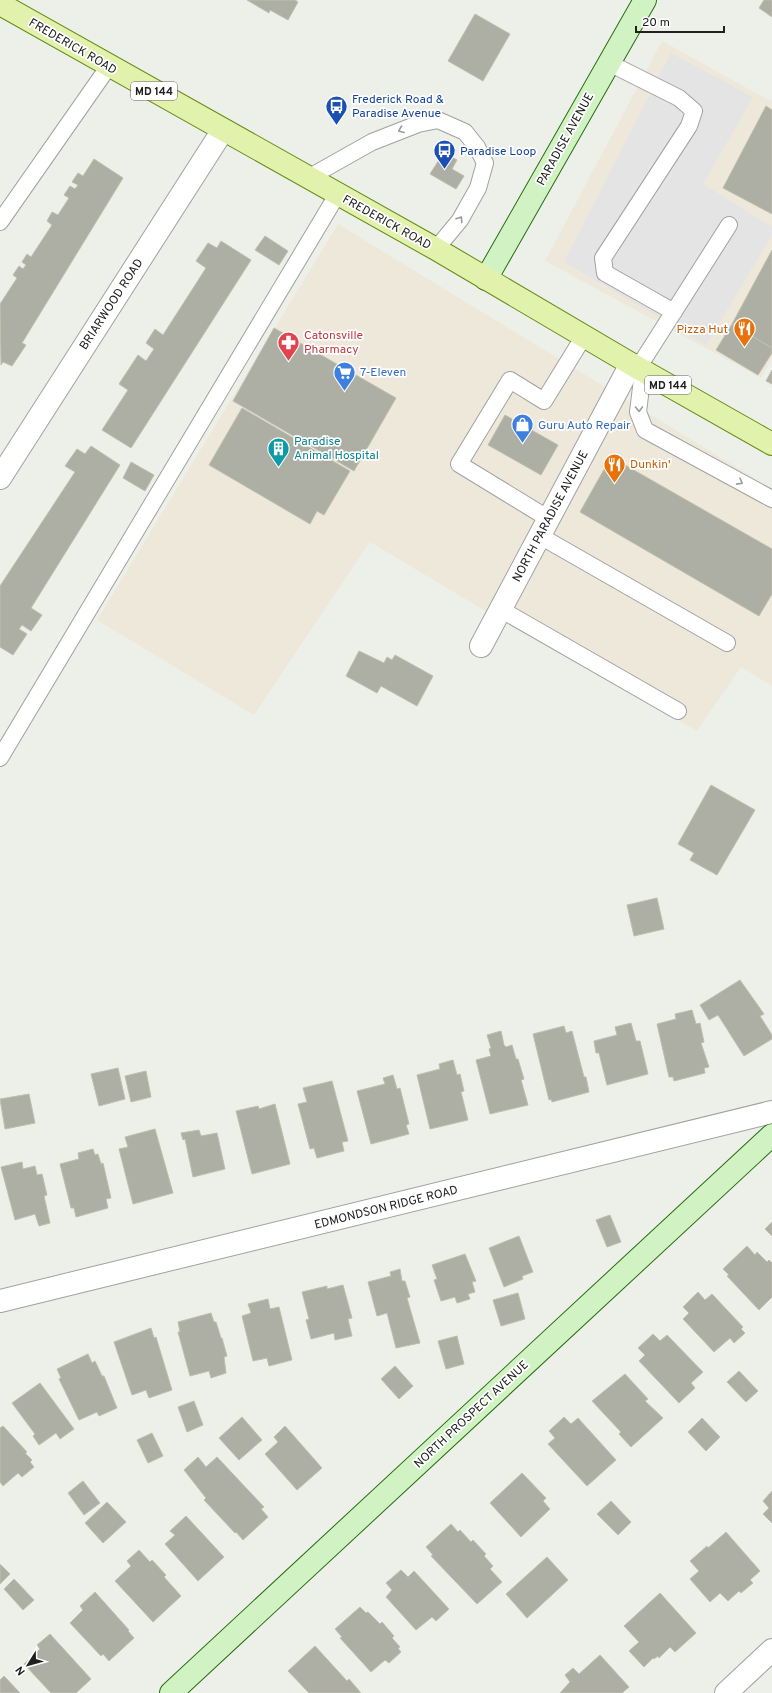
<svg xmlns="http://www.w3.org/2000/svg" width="772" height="1693" font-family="Overpass,sans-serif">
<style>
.commercial{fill:#eee8da}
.parking{fill:#e4e4e4}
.building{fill:#adaea4;stroke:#bec0ac}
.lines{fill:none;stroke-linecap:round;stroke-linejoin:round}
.lane-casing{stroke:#a1a1a1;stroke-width:18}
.street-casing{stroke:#a1a1a1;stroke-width:24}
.secondary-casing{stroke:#286c12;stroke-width:24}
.primary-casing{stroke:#638a12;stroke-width:24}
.lane{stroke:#fff;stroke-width:16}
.street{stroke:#fff;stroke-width:22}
.secondary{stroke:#d1f3c3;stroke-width:22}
.primary{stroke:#e2f1ab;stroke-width:22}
.oneway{stroke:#9b9b9b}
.labels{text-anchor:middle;stroke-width:3.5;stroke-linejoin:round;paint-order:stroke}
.shield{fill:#fff;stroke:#636363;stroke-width:1}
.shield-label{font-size:11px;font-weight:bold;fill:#202020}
.street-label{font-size:12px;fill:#202020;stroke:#fff}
.transit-label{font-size:12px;fill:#164399;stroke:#fff;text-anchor:start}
.food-label{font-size:12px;fill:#c56008;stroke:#fff;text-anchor:end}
.health-label{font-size:12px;fill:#be3a42;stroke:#fff;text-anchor:start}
.shop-label{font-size:12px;fill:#366cbe;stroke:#fff;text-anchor:start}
.culture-label{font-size:12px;fill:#0d838f;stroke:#fff;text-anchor:start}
</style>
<rect width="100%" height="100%" fill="#edf0e8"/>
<!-- commercial -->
<path class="commercial" d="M662,41L772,102V359L761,378L545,261Z
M338,224L772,489V686L741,667L697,731L482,609L370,542L254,715L97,620Z"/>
<!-- parking -->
<path class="parking" d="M671,53L753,97L703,184L772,227V235L706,345L564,262Z"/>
<!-- building -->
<path class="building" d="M247,0H295L298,2L288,20L270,10L269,13Z
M764,0H772V17L759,8Z
M475,14L510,34L483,81L448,61Z
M766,106L772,110V214L723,188Z
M444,152L457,160L452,169L464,176L456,189L430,174Z
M94,159L123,178L22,343L26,345L12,366L3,362L1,365L0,304L17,278L13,275L19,266L23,269L26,265L22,262L27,254L31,257L52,225L47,221L52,212L58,215L69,198L64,195L70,186L75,189L78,185L72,182L78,173L83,176Z
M265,236L288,251L279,265L255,250Z
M221,241L251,260L131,448L102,430L128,390L119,384L138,355L146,361L154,349L146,343L155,329L163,335L206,268L196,261L208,243L217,248Z
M772,250V348L732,324Z
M732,324L772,348V353L758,375L716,350Z
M274,328L396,398L354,471L233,401Z
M772,370V384L766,381Z
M242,408L350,471L324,515L317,511L310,524L209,465Z
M505,415L558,445L541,475L488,445Z
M91,446L120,465L31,608L42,615L31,631L22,625L19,629L27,634L13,655L0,647V586L75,472L65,466L77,449L85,454Z
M611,457L772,549V594L759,616L580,512Z
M131,462L154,475L145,491L123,478Z
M359,651L384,663L387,657L392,660L395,655L433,676L417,706L381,686L377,693L346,676Z
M711,785L755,810L717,875L690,860L694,853L678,844Z
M657,898L664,929L634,936L627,905Z
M740,980L764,1014L760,1016L772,1035V1039L744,1056L718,1015L709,1020L700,1005Z
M692,1010L696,1024L700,1023L704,1042L701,1043L709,1067L704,1068L705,1073L674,1081L673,1077H669L657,1024L676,1019L675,1014Z
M631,1023L636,1041H640L648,1074L607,1085L599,1053H596L594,1041L617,1035L615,1027Z
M564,1026L566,1033L572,1031L584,1077H586L589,1092L552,1102L551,1099L549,1100L533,1034Z
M501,1031L504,1045L506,1047L512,1045L516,1059H518L524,1079L521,1080L528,1105L490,1114L476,1060L491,1056L489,1049L491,1048L487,1035Z
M453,1060L457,1075L460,1074L464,1091L461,1092L468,1120L430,1129L417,1075L440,1069L439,1064Z
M118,1068L125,1099L99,1106L91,1074Z
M146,1071L151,1097L131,1102L125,1076Z
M393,1075L397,1089L400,1088L409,1124L406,1125L409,1134L371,1144L357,1091L385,1084L383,1078Z
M332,1081L348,1141L342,1142L344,1151L317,1158L314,1148L310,1149L298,1104L307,1102L303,1088Z
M29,1094L35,1123L5,1129L0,1099Z
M275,1104L290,1164L252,1174L236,1111L258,1106L259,1109Z
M155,1129L173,1193L133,1204L119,1149L128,1147L125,1137Z
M199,1130L201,1136L217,1133L225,1169L193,1177L185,1139L183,1140L181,1133Z
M93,1149L95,1155L98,1154L101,1164L103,1163L111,1198L106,1199L108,1208L76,1217L74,1208H71L60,1164L79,1159L78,1153Z
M22,1162L23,1169L35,1166L37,1175L42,1174L47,1195L44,1196L50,1223L39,1226L35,1214L15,1220L1,1167Z
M610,1215L621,1242L607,1247L596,1220Z
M772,1222V1236L765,1229Z
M519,1236L533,1272L522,1276L523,1279L504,1287L489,1248Z
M747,1246L755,1255L757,1252L767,1262L769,1260L772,1263V1297L759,1310L727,1276L729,1275L723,1269Z
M465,1254L476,1281L472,1282L475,1292L468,1294L470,1299L457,1303L455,1297L441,1301L434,1280L437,1279L432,1265Z
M400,1269L402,1281H405L410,1297L407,1298L420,1343L396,1348L387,1313L377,1316L368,1282L391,1276L390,1272Z
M343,1285L352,1318L348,1319L352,1336L335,1340L334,1333L311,1339L306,1320L309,1319L302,1292L327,1286V1289Z
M698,1292L705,1300L712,1294L743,1327L741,1329L745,1333L734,1343L730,1338L714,1352L683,1319L689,1313L683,1307Z
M518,1293L525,1319L501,1326L493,1300Z
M268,1299L270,1309L279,1307L292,1360L269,1366L267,1358L253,1361L242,1316L251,1313L248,1304Z
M211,1313L214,1322H216L221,1338H222L227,1356L224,1357L226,1373L211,1378L209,1371L190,1376L178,1332H180L178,1322Z
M151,1328L154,1338L156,1337L172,1390L149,1398L146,1390L132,1395L114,1342Z
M653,1334L660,1341L667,1335L703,1372L691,1383L695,1388L679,1403L639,1361L645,1355L638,1348Z
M457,1336L464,1364L446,1369L438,1341Z
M88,1354L92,1363L95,1361L102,1376H104L117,1408L99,1416L97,1412L79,1420L59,1379L61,1378L57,1369Z
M395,1366L413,1386L399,1399L381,1379Z
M739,1371L758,1391L746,1402L727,1382Z
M625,1374L648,1399L645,1401L663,1418L631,1447L619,1434L621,1432L592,1401Z
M40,1383L74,1429L60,1439L56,1433L39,1445L33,1436L35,1434L12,1403Z
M194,1401L203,1425L187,1432L178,1407Z
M242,1417L262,1440L239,1460L219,1438Z
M564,1417L571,1424L578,1418L616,1460L587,1486L548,1444L555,1438L549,1431Z
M702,1418L720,1437L706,1451L688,1432Z
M3,1426L27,1452L25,1453L32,1460L30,1462L34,1467L22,1477L18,1473L3,1486L0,1482V1428Z
M285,1426L322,1468L297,1490L265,1454L278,1442L274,1437Z
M152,1433L163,1456L148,1463L137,1440Z
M198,1457L206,1467L217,1457L264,1507L261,1509L268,1517L243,1540L236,1532L235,1533L204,1500L206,1498L184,1470Z
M522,1473L546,1498L543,1501L550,1509L521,1537L490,1503Z
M83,1481L100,1503L84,1515L68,1493Z
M772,1491V1523L763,1514L769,1508L763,1501Z
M611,1501L631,1522L618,1535L597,1514Z
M107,1502L126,1522L103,1543L85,1523Z
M186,1516L224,1557L198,1581L165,1544L175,1535L170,1531Z
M451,1524L458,1532L460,1530L471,1542L473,1540L486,1554L484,1556L493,1566L490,1569L502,1582L477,1604L431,1556L433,1555L426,1547Z
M726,1532L760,1571L750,1580L753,1583L741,1593L739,1591L728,1601L720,1593L710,1602L690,1579L699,1571L690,1561L707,1546L708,1548Z
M139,1550L150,1562L152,1560L166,1575L164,1577L181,1596L153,1622L115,1581L131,1566L127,1561Z
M547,1557L568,1580L527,1618L506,1594Z
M0,1564L10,1574L0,1584Z
M401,1570L408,1577L414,1571L449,1609L436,1621L432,1617L416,1630L386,1597L392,1590L386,1583Z
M14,1579L34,1600L23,1610L4,1589Z
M95,1592L129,1630L128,1631L134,1638L109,1661L103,1654L101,1656L70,1623L83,1610L80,1606Z
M660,1593L696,1633L675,1652L670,1647L659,1658L658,1656L654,1659L653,1658L644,1667L629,1651L639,1642L624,1626Z
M360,1607L366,1613L368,1612L380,1624L382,1622L394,1636L392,1638L400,1647L398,1648L401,1652L389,1663L385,1660L371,1672L340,1638L342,1637L335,1629Z
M50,1634L91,1679L76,1693H51L24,1664L40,1649L37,1645Z
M315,1646L347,1681L349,1679L361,1693H309L288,1671Z
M600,1655L629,1687L622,1693H560L570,1682L565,1675L573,1668L579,1674Z
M4,1676L20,1693H0V1680Z"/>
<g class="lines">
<defs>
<path id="lane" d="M609,63L679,98L694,111L689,126L603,258L605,273L674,312
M308,178L372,142L418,124L438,120L465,132L477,147L485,163L478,188L460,220L436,249
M0,222L109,66
M638,368L729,225
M643,371L638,412L645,430L772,499
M549,519L459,464L510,380L544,401L584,336
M540,536L727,643
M500,609L678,711
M0,758L337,195"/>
<path id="street" d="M0,478L223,130
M481,646L631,364
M0,1301L772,1112
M726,1693L772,1650"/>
<path id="secondary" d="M486,279L645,0
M171,1693L772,1135"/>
<path id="primary" d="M0,4L436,249L638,368L772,444"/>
</defs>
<!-- lane casing -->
<use href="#lane" class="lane-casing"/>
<!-- street casing -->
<use href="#street" class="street-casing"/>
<!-- secondary casing -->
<use href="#secondary" class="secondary-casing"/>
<!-- primary casing -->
<use href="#primary" class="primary-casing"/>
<!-- lane -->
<use href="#lane" class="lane"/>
<!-- street -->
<use href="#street" class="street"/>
<!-- secondary -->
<use href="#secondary" class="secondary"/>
<!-- primary -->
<use href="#primary" class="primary"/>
</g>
<!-- one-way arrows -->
<defs><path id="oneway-chevron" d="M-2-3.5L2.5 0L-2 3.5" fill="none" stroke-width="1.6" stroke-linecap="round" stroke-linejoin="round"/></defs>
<g class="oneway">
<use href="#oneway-chevron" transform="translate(401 130) rotate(159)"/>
<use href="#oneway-chevron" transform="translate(460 219) rotate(-57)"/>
<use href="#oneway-chevron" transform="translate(639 409) rotate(89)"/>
<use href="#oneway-chevron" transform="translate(740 482) rotate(29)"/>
</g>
<!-- icons -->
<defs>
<symbol id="bus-pin" viewBox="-11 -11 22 30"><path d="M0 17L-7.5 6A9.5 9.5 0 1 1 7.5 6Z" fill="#1a4fb4" stroke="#fff"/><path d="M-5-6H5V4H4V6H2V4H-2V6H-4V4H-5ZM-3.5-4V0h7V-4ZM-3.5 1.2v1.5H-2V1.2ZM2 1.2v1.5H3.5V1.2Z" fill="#fff"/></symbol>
<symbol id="restaurant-pin" viewBox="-11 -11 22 30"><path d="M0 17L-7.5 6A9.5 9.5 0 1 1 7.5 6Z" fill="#e8710a" stroke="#fff"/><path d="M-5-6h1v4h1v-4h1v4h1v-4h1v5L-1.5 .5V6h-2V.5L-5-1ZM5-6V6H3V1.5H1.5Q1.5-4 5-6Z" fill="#fff"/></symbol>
<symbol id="pharmacy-pin" viewBox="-11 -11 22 30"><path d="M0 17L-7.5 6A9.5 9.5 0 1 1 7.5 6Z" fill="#e0444e" stroke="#fff"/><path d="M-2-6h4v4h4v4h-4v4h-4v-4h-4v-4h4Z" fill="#fff"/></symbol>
<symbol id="supermarket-pin" viewBox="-11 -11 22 30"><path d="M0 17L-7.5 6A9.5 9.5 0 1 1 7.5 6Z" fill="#3f7fe0" stroke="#fff"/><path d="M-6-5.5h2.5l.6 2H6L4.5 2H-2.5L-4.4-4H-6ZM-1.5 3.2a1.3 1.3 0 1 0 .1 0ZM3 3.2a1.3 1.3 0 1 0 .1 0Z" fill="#fff"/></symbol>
<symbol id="shop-pin" viewBox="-11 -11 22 30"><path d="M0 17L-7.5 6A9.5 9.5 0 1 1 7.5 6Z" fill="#3f7fe0" stroke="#fff"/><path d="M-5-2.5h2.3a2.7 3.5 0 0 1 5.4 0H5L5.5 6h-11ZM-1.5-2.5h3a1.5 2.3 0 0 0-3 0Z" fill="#fff"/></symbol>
<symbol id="building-pin" viewBox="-11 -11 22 30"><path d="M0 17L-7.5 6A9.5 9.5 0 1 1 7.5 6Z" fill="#0f9aa8" stroke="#fff"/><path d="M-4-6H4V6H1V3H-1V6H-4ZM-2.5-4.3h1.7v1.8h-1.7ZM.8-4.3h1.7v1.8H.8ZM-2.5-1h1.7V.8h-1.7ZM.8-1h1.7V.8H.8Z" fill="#fff"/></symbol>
</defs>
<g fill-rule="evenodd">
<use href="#bus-pin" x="324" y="94" width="25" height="34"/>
<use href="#bus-pin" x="432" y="138" width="25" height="34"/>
<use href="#restaurant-pin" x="732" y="316" width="25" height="34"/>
<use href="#pharmacy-pin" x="276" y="330" width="25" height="34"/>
<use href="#supermarket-pin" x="332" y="360" width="25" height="34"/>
<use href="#shop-pin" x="510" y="412" width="25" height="34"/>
<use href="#building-pin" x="266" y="436" width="25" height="34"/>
<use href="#restaurant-pin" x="602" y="452" width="25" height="34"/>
</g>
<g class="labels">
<!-- shield labels -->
<g class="shield">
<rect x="131" y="82" width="46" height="18" rx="3"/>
<rect x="645" y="376" width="46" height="18" rx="3"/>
</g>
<g class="shield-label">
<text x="154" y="95">MD 144</text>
<text x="668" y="389">MD 144</text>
</g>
<!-- street labels -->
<g class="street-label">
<text transform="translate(73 46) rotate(30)" y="4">FREDERICK ROAD</text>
<text transform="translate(565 139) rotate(-61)" y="4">PARADISE AVENUE</text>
<text transform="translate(387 222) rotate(29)" y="4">FREDERICK ROAD</text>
<text transform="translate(111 304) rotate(-57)" y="4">BRIARWOOD ROAD</text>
<text transform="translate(550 516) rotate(-62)" y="4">NORTH PARADISE AVENUE</text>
<text transform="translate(386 1207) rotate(-14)" y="4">EDMONDSON RIDGE ROAD</text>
<text transform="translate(471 1414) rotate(-43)" y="4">NORTH PROSPECT AVENUE</text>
</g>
<!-- transit labels -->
<g class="transit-label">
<text x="352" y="103">Frederick Road &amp;<tspan x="352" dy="14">Paradise Avenue</tspan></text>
<text x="460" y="155">Paradise Loop</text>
</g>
<!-- food labels -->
<g class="food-label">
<text x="728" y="333">Pizza Hut</text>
<text x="630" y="468" text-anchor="start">Dunkin'</text>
</g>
<!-- health labels -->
<g class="health-label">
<text x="304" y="339">Catonsville<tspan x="304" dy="14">Pharmacy</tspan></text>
</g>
<!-- shop labels -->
<g class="shop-label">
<text x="360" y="376">7-Eleven</text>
<text x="538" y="429">Guru Auto Repair</text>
</g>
<!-- culture labels -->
<g class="culture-label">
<text x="294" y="445">Paradise<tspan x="294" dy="14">Animal Hospital</tspan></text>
</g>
</g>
<!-- north arrow -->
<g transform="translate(28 1665) rotate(233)" stroke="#ffffff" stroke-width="3" paint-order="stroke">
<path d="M0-3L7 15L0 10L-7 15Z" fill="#202020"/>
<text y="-6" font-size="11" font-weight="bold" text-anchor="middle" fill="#202020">N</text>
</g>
<!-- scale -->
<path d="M636 26v6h88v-6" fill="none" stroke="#202020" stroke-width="2"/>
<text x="642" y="26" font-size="12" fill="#202020" stroke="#ffffff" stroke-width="3" paint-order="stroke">20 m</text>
</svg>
